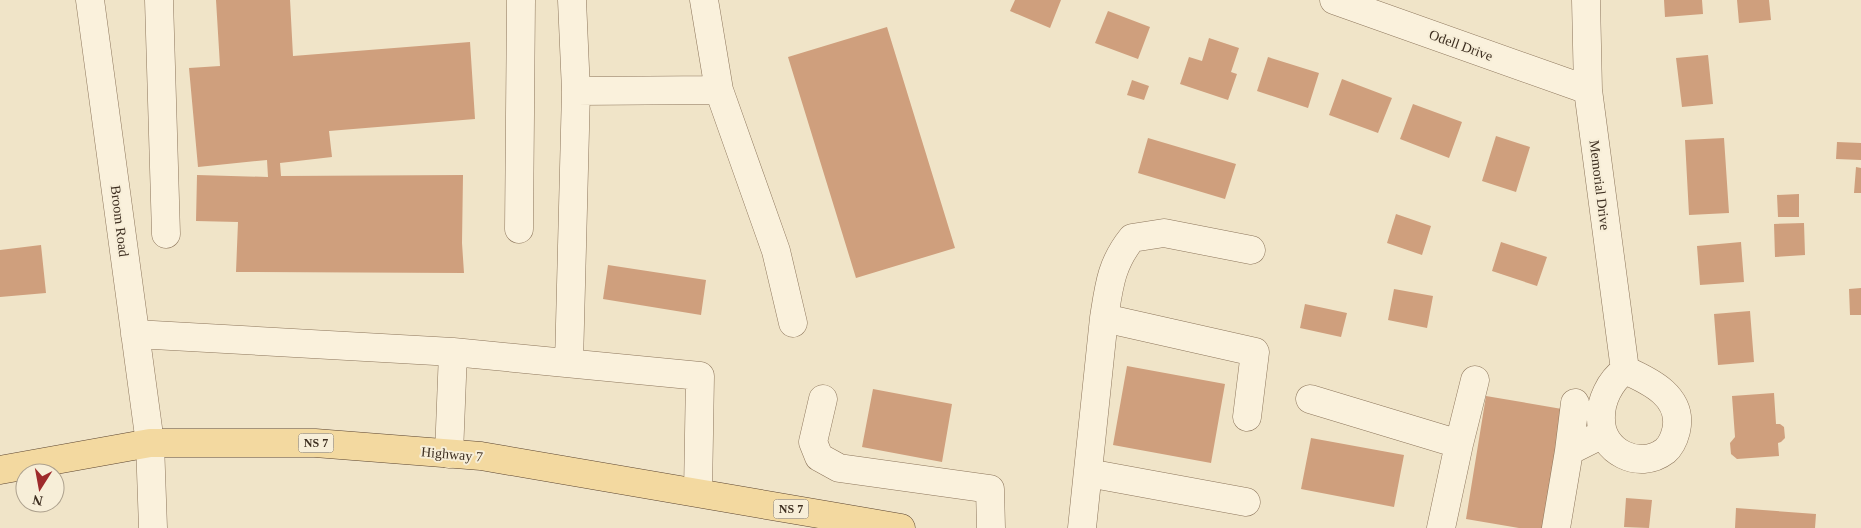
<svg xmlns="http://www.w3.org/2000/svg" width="1861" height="528" font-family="'Times New Roman',serif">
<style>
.building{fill:#cf9f7d}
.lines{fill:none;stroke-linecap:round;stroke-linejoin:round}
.minor-casing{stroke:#8d765c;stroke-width:29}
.major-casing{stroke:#5b4430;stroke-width:29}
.minor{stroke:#faf1dc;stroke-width:28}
.major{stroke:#f3d9a0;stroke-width:28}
.labels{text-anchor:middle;stroke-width:4;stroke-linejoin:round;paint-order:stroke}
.shield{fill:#f7eed8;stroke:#756857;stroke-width:1}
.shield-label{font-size:12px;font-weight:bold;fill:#3d2e20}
.street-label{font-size:14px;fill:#3d2e20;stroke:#f7eed8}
</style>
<rect width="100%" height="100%" fill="#f0e4c8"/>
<!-- building -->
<path class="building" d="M216,0H290L293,56L470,42L475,119L329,131L332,157L280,163L281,176L463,175L462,243L464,273L236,272L238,222L196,221L197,175L268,177L267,160L198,167L189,68L220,66Z
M1015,0H1061L1050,28L1010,11Z
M1664,0H1702L1703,14L1665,17Z
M1737,0H1769L1771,20L1739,23Z
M1108,11L1150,27L1138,59L1095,43Z
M887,27L955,248L856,278L788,57Z
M1209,38L1239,48L1231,72L1237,74L1228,100L1180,84L1189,57L1202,61Z
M1708,55L1713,104L1682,107L1676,58Z
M1268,57L1319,73L1308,108L1257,91Z
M1342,79L1392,98L1378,133L1329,115Z
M1132,80L1149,86L1144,100L1127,95Z
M1413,104L1462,122L1449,158L1400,139Z
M1496,136L1530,147L1516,192L1482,181Z
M1148,138L1236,164L1225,199L1138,173Z
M1724,138L1729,213L1689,215L1685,140Z
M1837,142L1861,143V160L1836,159Z
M1856,167L1861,168V193H1854Z
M1799,194V217H1778L1777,195Z
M1396,214L1431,226L1422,255L1387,243Z
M1804,223L1805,255L1775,257L1774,224Z
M1501,242L1547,257L1537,286L1492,271Z
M1741,242L1744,282L1700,285L1697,246Z
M41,245L46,293L0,297V250Z
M608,265L706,280L701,315L603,299Z
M1861,288V315H1850L1849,289Z
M1394,289L1433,296L1427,328L1388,320Z
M1305,304L1347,313L1341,337L1300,328Z
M1750,311L1754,362L1718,365L1714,314Z
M1127,366L1225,384L1211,463L1113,445Z
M873,389L952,404L942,462L862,447Z
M1774,393L1776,424H1780L1784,427L1785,438L1781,442L1778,443L1779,456L1737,459L1731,454L1730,443L1735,437L1732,396Z
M1486,396L1562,409L1542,528H1519L1466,519Z
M1311,438L1404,455L1394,507L1301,489Z
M1626,498L1652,500L1649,528L1624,527Z
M1736,508L1816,514L1815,528H1735Z"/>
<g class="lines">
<defs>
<path id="minor" d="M90,0L150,443L153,528
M159,0L166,234
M1334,0L1588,90
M1586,0L1588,90L1625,370
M719,90L776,251L793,323
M576,91L719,90L704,0
M519,229L521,0
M1104,318C1109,286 1111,264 1132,238L1164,233L1251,250
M135,334L453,352L449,454
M453,352L700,376L698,492
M569,363L576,91L572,0
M1625,370C1650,381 1684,397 1676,431C1674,439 1671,446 1665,451C1639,471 1601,451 1601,420C1600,401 1610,381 1625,370Z
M823,399L813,442L819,457L839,468L990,489L991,528
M1310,399L1459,444
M1569,451L1575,403
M1088,473L1246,502
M1082,528L1104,318L1255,352L1247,417
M1441,528L1459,444L1475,380
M1556,528L1569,451L1603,434"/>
<path id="major" d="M0,470L150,443H315L481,456L901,528"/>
</defs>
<!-- minor casing -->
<use href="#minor" class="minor-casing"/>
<!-- major casing -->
<use href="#major" class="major-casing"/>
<!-- minor -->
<use href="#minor" class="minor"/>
<!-- major -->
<use href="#major" class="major"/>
</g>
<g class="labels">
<!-- shield labels -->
<g class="shield">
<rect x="298.5" y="433.5" width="35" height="19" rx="4"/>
<rect x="773.5" y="499.5" width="35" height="19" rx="4"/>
</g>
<g class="shield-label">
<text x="316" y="447">NS 7</text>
<text x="791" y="513">NS 7</text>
</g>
<!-- street labels -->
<g class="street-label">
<text transform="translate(1461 45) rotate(20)" y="5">Odell Drive</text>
<text transform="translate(1600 185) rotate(83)" y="5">Memorial Drive</text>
<text transform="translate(120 221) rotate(83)" y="5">Broom Road</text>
<text transform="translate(452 454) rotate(5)" y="5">Highway 7</text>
</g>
</g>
<!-- north arrow -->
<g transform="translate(40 488) rotate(191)"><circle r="24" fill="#f7eed8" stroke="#ada18e"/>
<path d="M0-4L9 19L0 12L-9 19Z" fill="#9e2a2b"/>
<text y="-8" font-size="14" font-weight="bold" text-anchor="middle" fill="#3d2e20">N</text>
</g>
</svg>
